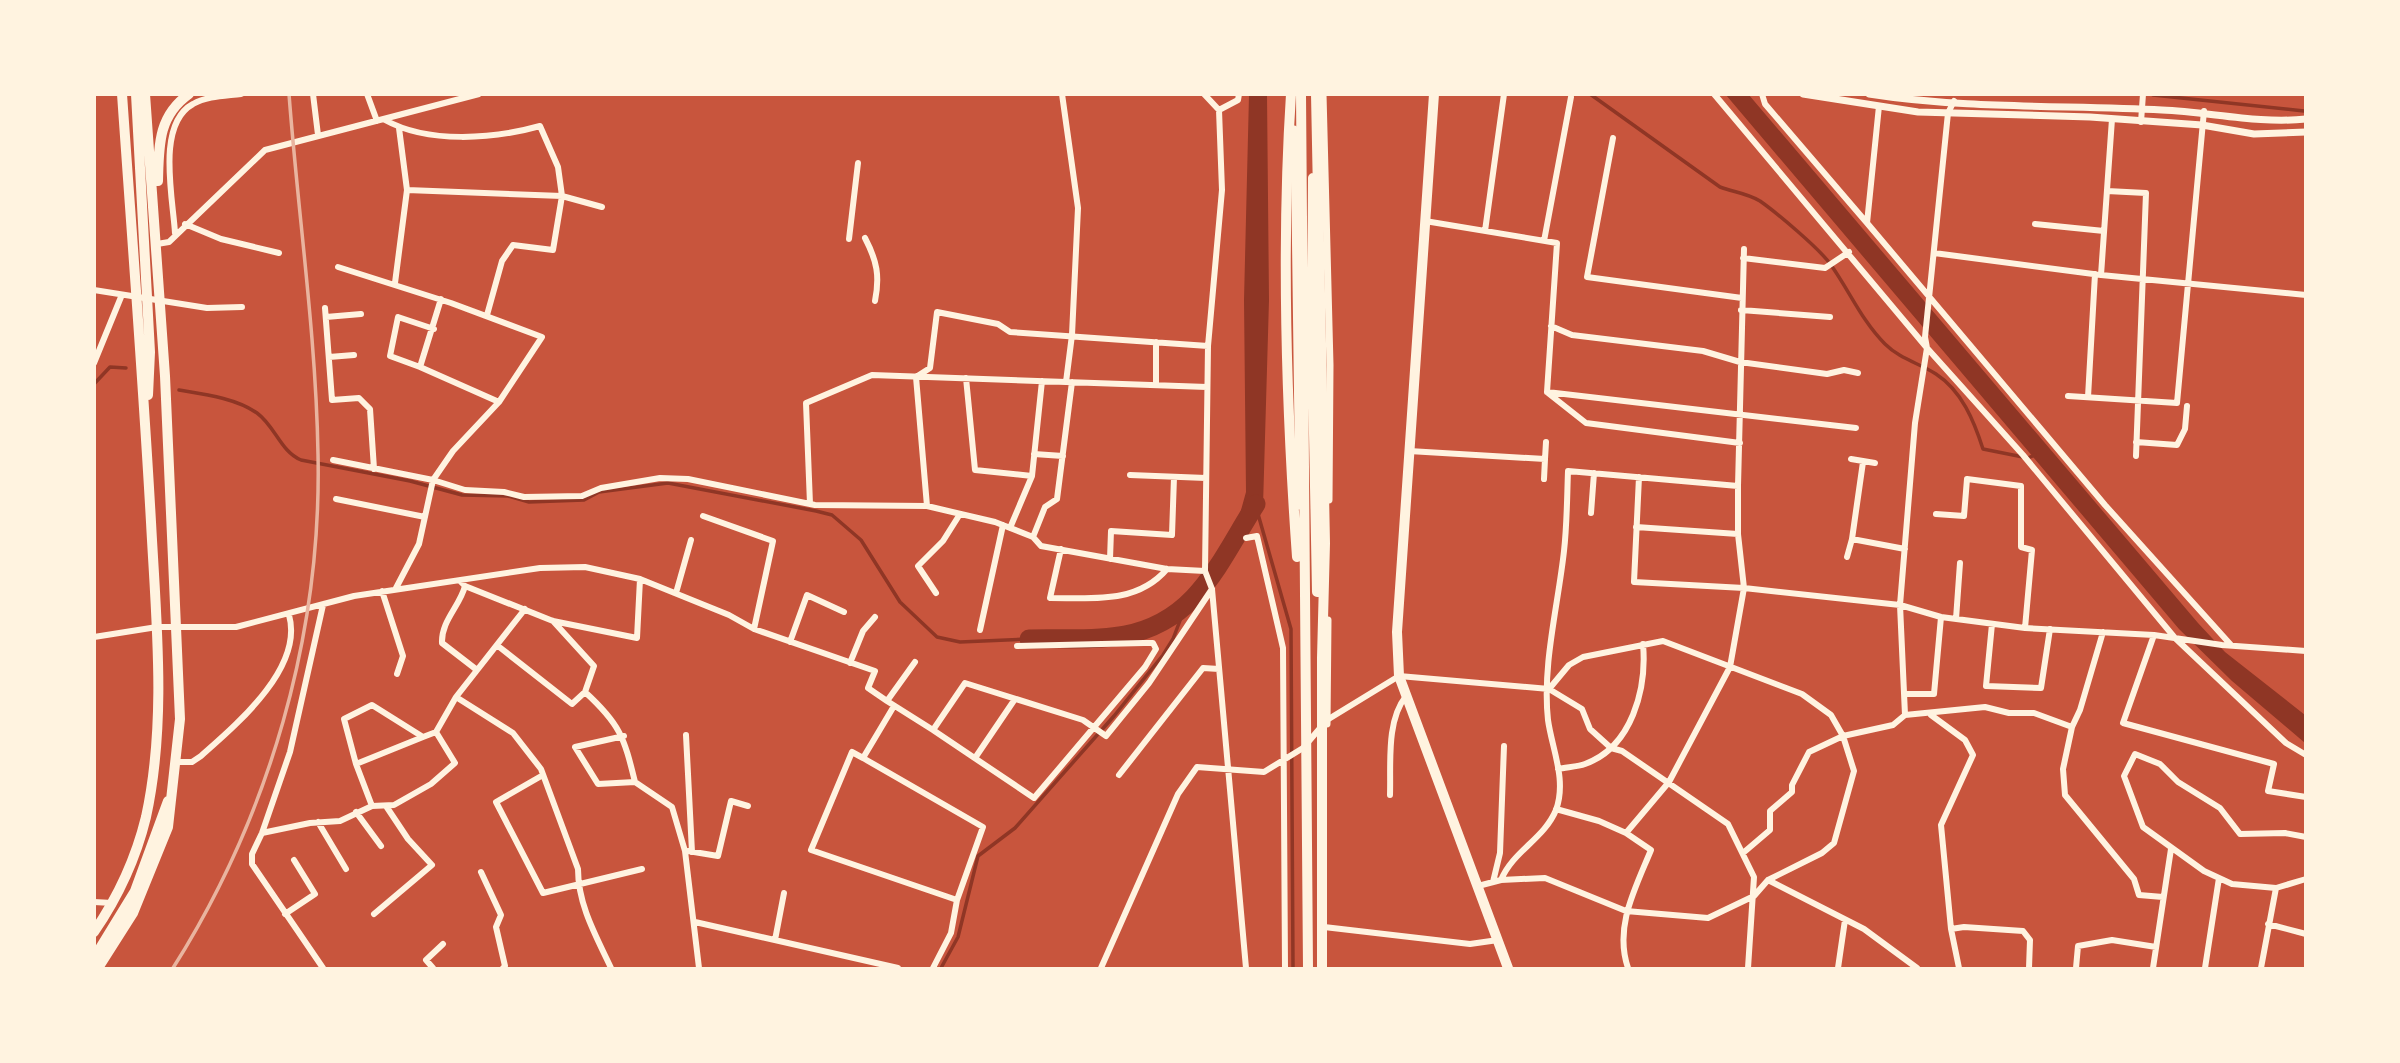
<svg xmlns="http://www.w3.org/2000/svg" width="2400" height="1063" font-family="Spectral,serif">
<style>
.water{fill:#8f3625}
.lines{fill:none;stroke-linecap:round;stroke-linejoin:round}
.stream{stroke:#8f3625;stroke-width:3.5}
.river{stroke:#8f3625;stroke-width:19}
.minor{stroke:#fff3e0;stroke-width:6}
.tertiary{stroke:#fff3e0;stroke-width:7}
.primary{stroke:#fff3e0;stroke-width:10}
.trunk{stroke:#fff3e0;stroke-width:10}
.motorway{stroke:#fff3e0;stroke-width:10}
.rail{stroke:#e9b49f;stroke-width:3.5}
</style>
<rect width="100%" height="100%" fill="#c8553d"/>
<!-- water -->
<path class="water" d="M1249,95H1267L1269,300L1263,506L1259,518L1242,526L1238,521L1246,492L1244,300Z
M1726,95H1749L2198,623L2225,652L2305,715V743L2232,681L2179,629Z"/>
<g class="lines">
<!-- stream -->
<path class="stream" d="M1590,94L1720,187C1733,192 1747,193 1760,201C1777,213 1820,249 1831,265C1850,292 1862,321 1885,344C1900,359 1919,363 1936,374C1962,391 1974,421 1983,449L2028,458L2035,455
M2153,95L2304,111
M94,384L110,367L126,368
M179,390C203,394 236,398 257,413C275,426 281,452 301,460L410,481L462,495L508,496L529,502L584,500L599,492L668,483L816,511L832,515L861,540L900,602L937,637L960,642L1029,639
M1258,514L1291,629L1293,968
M941,968L958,937L978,856L1015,828L1114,716L1163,655L1173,639L1184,610"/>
<!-- river -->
<path class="river" d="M1029,639C1060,638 1095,641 1125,635C1198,621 1220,560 1256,504"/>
<!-- minor -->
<path class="minor" d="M313,94L318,135
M367,94L377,121
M1062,94L1078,208L1072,335L1066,382L1207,387
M1204,94L1219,110
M1239,94L1238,100L1219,110L1222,190L1208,346L1205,571L1212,589L1246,968
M1714,94L1927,348L2023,455L2175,638L2286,743L2306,755
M1762,94L1765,104L1867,223L1879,106
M385,120C428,144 494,139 540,126L558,167L562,196L602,207
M2141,122L2143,94
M399,128L407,190
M1613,138L1587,277L1742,298
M2107,191L2146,193L2136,456
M1425,221L1557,243L1547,392L1856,428
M1867,223L2105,505L2231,645
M185,224L221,239L279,253
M2035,224L2104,231
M1485,231L1504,94
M175,233C173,198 156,124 193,104C207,96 225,96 241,94
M865,238C877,261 880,276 875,301
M849,239L858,163
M1544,241L1571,97
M157,244L169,242L265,150L479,94
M1934,253L2101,275L2306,295
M1743,258L1825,268L1849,252
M338,267L451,303L542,337L499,402L453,451L433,480L419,544L396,588
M2101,275L2112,119
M395,283L407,190L562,196L553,250L513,245L502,261L487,315
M94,290L207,308L242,307
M441,299L420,367L499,402
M325,308L332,400L359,398L370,409L374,469
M1741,310L1830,317
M326,317L361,314
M1551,326L1572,335L1703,351L1740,362L1827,374L1844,370L1858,373
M1156,342V385
M329,357L354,355
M94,363L121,297
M420,367L390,356L398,317L434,329
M966,378L975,470L1032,476
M1548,393L1586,423L1740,443
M2068,396L2177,403L2204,111
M2088,397L2095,274
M2136,442L2177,445L2185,429L2187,406
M1409,451L1545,459L1546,442
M1034,454L1063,456
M1851,459L1875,463
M333,460L433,480L465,490L504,492L524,497L582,496L601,488L660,478L688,479L815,505L927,506L995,522L1033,537L1041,546L1167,569L1205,571
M1863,462L1852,539L1905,549
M1130,475L1206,478
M1639,477L1634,582L1744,588L1900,605L1941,617L2025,628L2154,635L2222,645L2306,651
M1544,479L1545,459
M336,499L425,517
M810,504L806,403L872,375L1066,382
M927,506L916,377L930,368L937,312L998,324L1010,332L1208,346
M1591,513L1594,473
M1936,514L1964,516L1967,479L2021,486V547L2032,550L2025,628
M703,516L773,541L754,629
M1636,527L1738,534
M1010,528L1032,476L1042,381
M1033,537L1045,507L1057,499L1072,382
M1246,538L1257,536L1283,648L1285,968
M1061,549L1050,598C1093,598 1137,604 1167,569
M1847,557L1852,539
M1110,559L1111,531L1172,535L1174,477
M460,581L465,586L553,621L637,638L640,579
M465,586C460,606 441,621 442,643L477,670
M382,591L403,656L397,674
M676,593L691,540
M936,593L918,566L943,541L960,514
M1956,619L1960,563
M553,621L594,666L585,692C620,724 624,737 635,782L672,807L685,851L699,968
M1992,624L1986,686L2041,688L2050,629
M980,630L1003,525
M2154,635L2123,723L2274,764L2268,791L2306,797
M94,637L157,627H236L354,596L540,568L585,567L640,579L729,615L754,629L875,671L868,688L887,701
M790,642L807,595L844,612
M498,646L572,704L585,692
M915,662L887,701L933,730L965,683L1083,720L1106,736L1149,683L1212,589
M850,663L863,631L875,617
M1904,694H1934L1941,617
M456,697L513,733L541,769L578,869C578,905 596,936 611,968
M894,706L863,758L852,752L811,850L957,900L951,933L933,968
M1905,715L1900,605L1915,423L1927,348L1925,337L1948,113L1954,101
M1931,715L1965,740L1973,755L1941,825L1951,929L1959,968
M2072,727L2063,769L2065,795L2134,879L2139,895L2163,897
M933,730L1034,798L1145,667L1156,649L1153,643H1144L1017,646
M686,735L692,852
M624,736L575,747L598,784L635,782
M423,737L356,764L344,719L372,705L423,737L436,732
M863,758L983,827L957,900
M975,758L1015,699
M177,762H192L201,756C236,725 304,668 289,615
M356,764L372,806
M1558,769C1566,767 1577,767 1585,764C1632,747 1647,689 1643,644
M543,775L496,802L543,893L642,869
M1119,775L1203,668L1219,669
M1390,795C1391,764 1386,721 1406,696
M1556,809L1599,821L1626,833
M356,812L381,846
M318,822L346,869
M262,833L310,823L340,821L372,806L394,805L431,784L455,763L436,732L456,697L525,609
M2306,837L2285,833L2240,834L2220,808L2178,782L2160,764L2135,754L2124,776L2143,827L2204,871L2232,884L2276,888L2306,879
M688,851L718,856L731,801L748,806
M1743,853L1770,830V811L1792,792V785L1809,752L1843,736L1893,725L1905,715L1985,707L2009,713H2034L2072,727L2080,710L2103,632
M481,872L501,915L496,927L505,966L503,968
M1501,880C1513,851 1544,839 1556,810C1567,780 1552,749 1548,720C1542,665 1558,606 1564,551C1567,525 1567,498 1568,471L1738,486
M1768,880L1864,929L1917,968
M1493,882L1500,853L1504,746
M1478,886L1501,880L1545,878L1626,911L1708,918L1754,896L1768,880L1822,853L1834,843L1854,771L1843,736L1831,715L1802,694L1663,641L1583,657L1569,665L1549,689
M94,902L112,903
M285,914L315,894L294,860
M374,914L432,865L408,839L386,806
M695,922L898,968
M2268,924L2306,934
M1324,927L1470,944L1498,940
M1951,929L1964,927L2023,931L2030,940L2029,968
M775,940L784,893
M323,968L252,864V854L262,833L290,752L323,605
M433,968L426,960L443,944
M1101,968L1178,794L1197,767L1264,772L1303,748L1327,720L1399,676L1549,689L1582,709L1590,729L1611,748L1622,751L1728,824L1754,877L1748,968
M1628,968C1614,927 1635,889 1651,850L1626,833L1669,782L1730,667L1744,588L1738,534V486L1744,249
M1838,968L1845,920
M2076,968L2078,946L2112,940L2156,947
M2153,968L2171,849
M2205,968L2219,878
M2261,968L2276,888"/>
<!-- tertiary -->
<path class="tertiary" d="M1323,94L1330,365L1329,500
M1803,94L1918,112L2090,117L2202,125L2254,134L2306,132
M1869,94C1964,109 2067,105 2162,110C2210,112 2258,124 2306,119
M1294,129L1299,506
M1327,724L1328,620"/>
<!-- primary -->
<path class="primary" d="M1434,94L1397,632L1399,676L1508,968"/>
<!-- trunk -->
<path class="trunk" d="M136,94L150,352L148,395
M158,181C159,145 158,116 189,94
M94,932C118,897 136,858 146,817C167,721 156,619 151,522C143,379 132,237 122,94
M94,958L135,891L168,801
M98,968L133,913L168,827L180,719L165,376L145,94"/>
<!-- motorway -->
<path class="motorway" d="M1291,94C1281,248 1286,403 1297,557
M1301,94L1308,968
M1316,94L1325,543L1322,658V968
M1313,178L1312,327L1317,592"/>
<!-- rail -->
<path class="rail" d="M173,968C269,816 322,635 318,454C316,334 298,214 289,94"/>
</g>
<!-- border -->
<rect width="2400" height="1063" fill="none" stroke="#fff3e0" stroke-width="192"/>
</svg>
